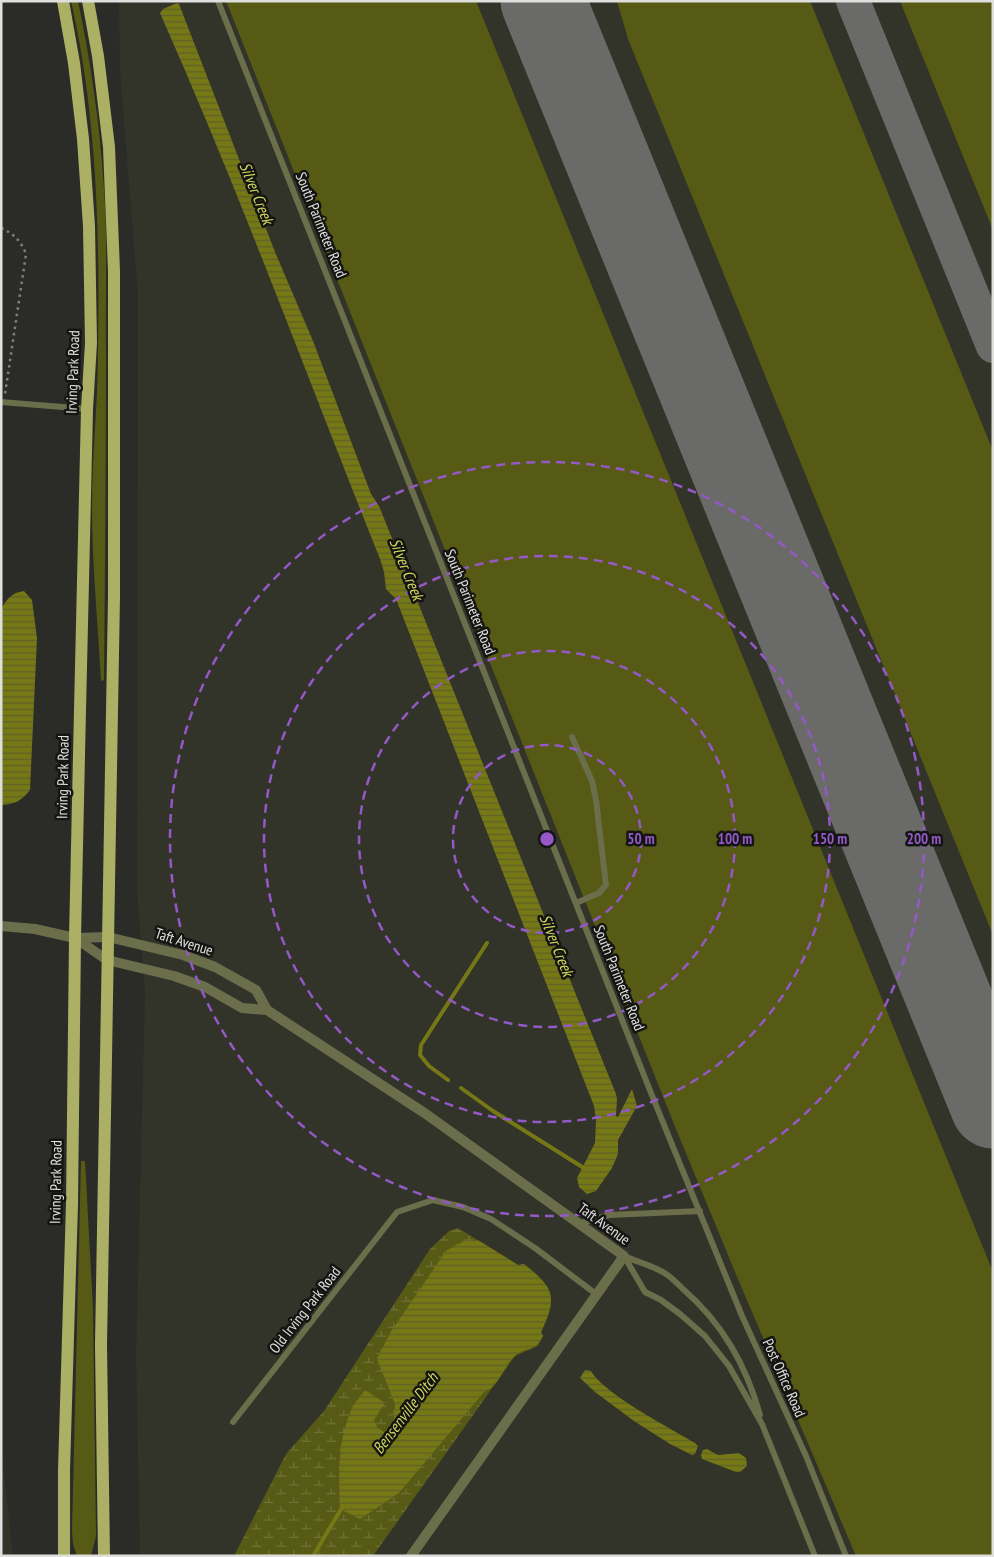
<svg xmlns="http://www.w3.org/2000/svg" width="994" height="1557" font-family="'PT Sans Narrow',sans-serif">
<style>
.built{fill:#323329}
.green{fill:#575a15}
.wetland{fill:url(#wetland-marsh)}
.water{fill:url(#water-rules)}
.lines{fill:none;stroke-linecap:round;stroke-linejoin:round}
.stream{stroke:#757814;stroke-width:4}
.taxiway{stroke:#6a6b68;stroke-width:34}
.runway{stroke:#6a6b68;stroke-width:85}
.path{stroke:#7f807d;stroke-width:2.5;stroke-dasharray:2.5 4;stroke-linecap:butt}
.service{stroke:#6b6e4b;stroke-width:6}
.minor{stroke:#6b6e4b;stroke-width:10}
.primary{stroke:#abb065;stroke-width:12}
.ring{fill:none;stroke:#9459c6;stroke-width:2.5;stroke-dasharray:9 6}
.labels{text-anchor:middle;stroke-width:5;stroke-linejoin:round;paint-order:stroke}
.street-label{font-size:15px;fill:#dfe0dd;stroke:#141412}
.water-label{font-size:16px;font-style:italic;fill:#d1d75d;stroke:#141412}
.centre{fill:#9459c6;stroke:#141412;stroke-width:2.5}
.ring-label{font-size:15px;text-anchor:middle;font-weight:bold;fill:#9459c6;stroke:#141412;stroke-width:5;stroke-linejoin:round;paint-order:stroke}
</style>
<defs>
<pattern id="wetland-marsh" width="20" height="14" patternUnits="userSpaceOnUse" patternTransform="scale(1.25)"><rect width="20" height="14" fill="#575a15"/><path d="M1 5h8M5 5V1M11 12h8M15 12V8" fill="none" stroke="#6f7137"/></pattern>
<pattern id="water-rules" width="6" height="5" patternUnits="userSpaceOnUse" patternTransform="scale(1.25)"><rect width="6" height="5" fill="#757814"/><path d="M0 2.5h6" fill="none" stroke="#5e6029"/></pattern>
</defs>
<rect width="100%" height="100%" fill="#2b2c28"/>
<!-- built -->
<path class="built" d="M119,1H993V1556H140L136,1356L145,992L137,890L138,296L120,72Z
M1,1446L13,1556H1Z"/>
<!-- green -->
<path class="green" d="M71,1H78C91,63 100,126 104,189C108,244 105,299 106,355C106,463 105,572 104,680L101,681C98,623 92,565 92,507C92,455 98,403 98,352C100,235 97,115 71,1Z
M226,1H476L993,1272V1556H856L735,1272L676,1129Z
M617,1H810L993,451V935L628,39Z
M900,1H993V230Z
M81,1161H85L93,1309L96,1536L91,1556H77L73,1544L72,1531Z"/>
<!-- wetland -->
<path class="wetland" d="M458,1228L518,1265L524,1264C554,1288 558,1296 541,1332L543,1336L538,1346L515,1356L373,1556H234L286,1454L324,1411L430,1249L449,1231Z"/>
<!-- water -->
<path class="water" d="M177,3L179,4L275,252L313,341L371,494L379,506L616,1094L617,1099L616,1116L618,1117L632,1089L637,1106L618,1140V1154L612,1168L596,1191L587,1194L579,1187L577,1178L595,1143L596,1120L594,1106L396,599L386,589L384,572L380,559C307,377 240,193 160,13L163,9Z
M24,591L32,600L37,638L30,790C21,801 16,804 1,805V609C8,598 11,593 24,591Z
M478,1240L518,1265L524,1264C554,1288 558,1296 541,1332L543,1336C534,1353 526,1346 515,1356C502,1367 500,1386 484,1392L399,1493L360,1519L340,1509C339,1475 337,1445 350,1413C353,1405 360,1397 365,1390L385,1403L374,1420L377,1427L385,1433L393,1430L395,1404L377,1359L390,1333L446,1251L464,1241Z
M585,1370L591,1371C604,1394 670,1428 695,1443L698,1446L695,1454L692,1455L670,1444L634,1421L595,1392L580,1378Z
M707,1449L718,1455L739,1453L746,1458L747,1466L740,1472H736L702,1459L701,1455L703,1450Z"/>
<g class="lines">
<!-- stream -->
<path class="stream" d="M448,1080L429,1066L420,1055L421,1045L487,943
M461,1088L493,1111L587,1170
M313,1556L343,1506"/>
<!-- taxiway -->
<path class="taxiway" d="M549,1L577,86
M853,1L993,346"/>
<!-- runway -->
<path class="runway" d="M543,1L993,1106"/>
<!-- path -->
<path class="path" d="M1,228C14,234 21,241 26,254L5,394"/>
<!-- service -->
<path class="service" d="M218,1L651,1093L742,1316L806,1456L846,1556
M1,402L87,409
M572,737L592,781L596,800L606,885L599,893L576,903
M578,1224L609,1215L700,1211
M624,1256L645,1292L661,1300L680,1314L705,1336L729,1366L762,1424L815,1556
M624,1256C637,1262 654,1266 666,1274C672,1278 678,1284 683,1289C723,1324 746,1365 760,1415
M233,1422L397,1212L433,1200L463,1207L491,1219L535,1248L596,1294"/>
<!-- minor -->
<path class="minor" d="M1,926L35,929L75,938L108,937L183,955L215,967L256,990L267,1010L426,1114L624,1256L411,1556
M75,938L107,960L174,976L205,987L242,1008L267,1010"/>
<!-- primary -->
<path class="primary" d="M63,1L74,63L83,139L89,226L91,343L87,409L80,710L75,938L72,1204L64,1470V1556
M88,1L98,56L109,147L114,271V596L101,1345L104,1556"/>
</g>
<!-- distance rings -->
<g class="ring">
<circle cx="547" cy="839" r="94"/>
<circle cx="547" cy="839" r="188"/>
<circle cx="547" cy="839" r="283"/>
<circle cx="547" cy="839" r="377"/>
</g>
<g class="labels">
<!-- street labels -->
<g class="street-label">
<text transform="translate(321 225) rotate(68)" y="5">South Parimeter Road</text>
<text transform="translate(73 372) rotate(-88)" y="5">Irving Park Road</text>
<text transform="translate(470 602) rotate(68)" y="5">South Parimeter Road</text>
<text transform="translate(63 777) rotate(-89)" y="5">Irving Park Road</text>
<text transform="translate(184 942) rotate(18)" y="5">Taft Avenue</text>
<text transform="translate(619 978) rotate(68)" y="5">South Parimeter Road</text>
<text transform="translate(56 1182) rotate(-89)" y="5">Irving Park Road</text>
<text transform="translate(604 1224) rotate(36)" y="5">Taft Avenue</text>
<text transform="translate(305 1310) rotate(-52)" y="5">Old Irving Park Road</text>
<text transform="translate(784 1378) rotate(66)" y="5">Post Office Road</text>
</g>
<!-- water labels -->
<g class="water-label">
<text transform="translate(257 193) rotate(68)" y="6">Silver Creek</text>
<text transform="translate(407 569) rotate(68)" y="6">Silver Creek</text>
<text transform="translate(557 945) rotate(68)" y="6">Silver Creek</text>
<text transform="translate(405 1413) rotate(-53)" y="6">Bensenville Ditch</text>
</g>
</g>
<circle cx="547" cy="839" r="8" class="centre"/>
<g class="ring-label">
<text x="641" y="844">50 m</text>
<text x="735" y="844">100 m</text>
<text x="830" y="844">150 m</text>
<text x="924" y="844">200 m</text>
</g>
<!-- border -->
<rect width="994" height="1557" fill="none" stroke="#dfe0dd" stroke-width="5"/>
</svg>
